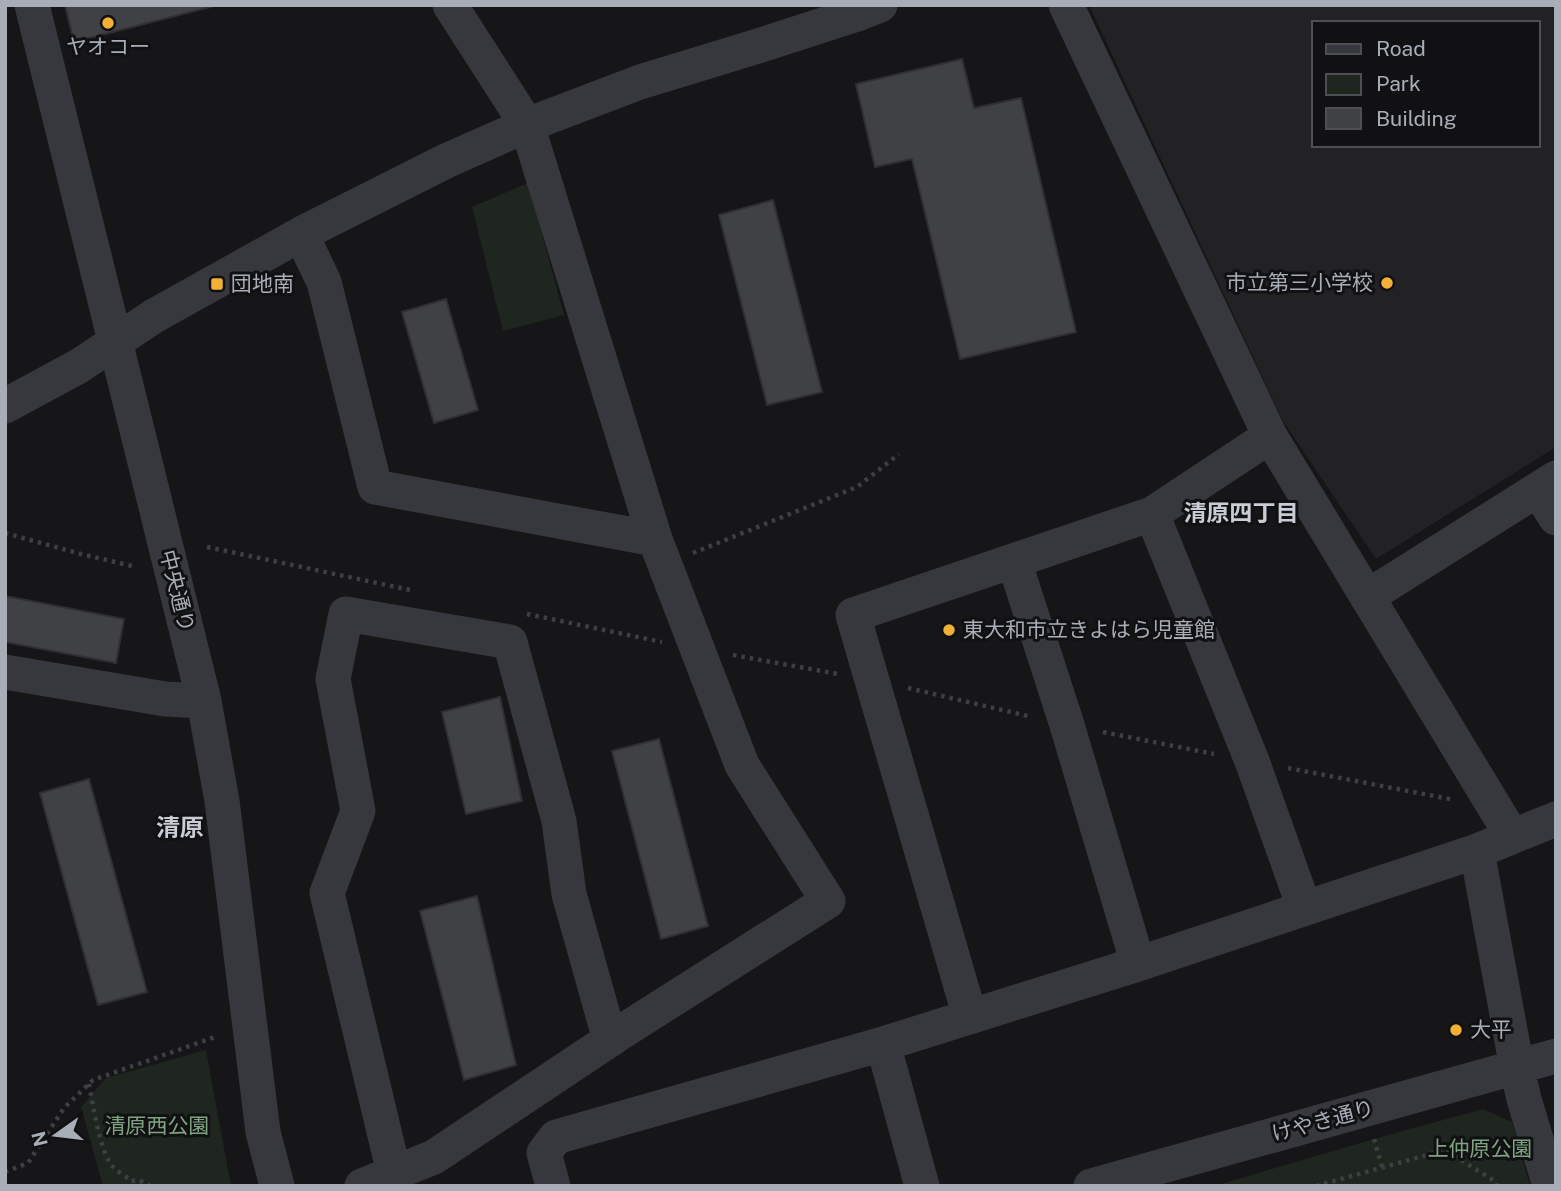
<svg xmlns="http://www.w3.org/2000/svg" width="1561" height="1191" font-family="'Public Sans','Noto Sans JP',sans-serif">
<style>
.built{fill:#222225;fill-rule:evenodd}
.green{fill:#1e261f}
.building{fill:#404145;stroke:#303034;stroke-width:2}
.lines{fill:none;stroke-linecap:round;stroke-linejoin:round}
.path{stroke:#3d3f44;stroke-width:4.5;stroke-dasharray:3.5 5;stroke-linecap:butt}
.minor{stroke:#37383d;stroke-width:35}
.poi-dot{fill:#f2b134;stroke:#111113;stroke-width:2.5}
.labels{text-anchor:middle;stroke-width:6;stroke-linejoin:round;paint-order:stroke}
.poi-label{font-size:21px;fill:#a8adb8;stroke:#111113;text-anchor:start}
.street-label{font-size:21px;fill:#a8adb8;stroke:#111113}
.park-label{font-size:21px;fill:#7fa381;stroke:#111113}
.neighbourhood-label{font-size:23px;font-weight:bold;fill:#c9ccd4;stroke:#111113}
.quarter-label{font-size:24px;font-weight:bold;fill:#c9ccd4;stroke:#111113}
</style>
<rect width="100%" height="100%" fill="#161618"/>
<!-- built -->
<path class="built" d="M1089,5H1556V447L1376,559L1283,421ZM1314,23H1538V145H1314Z"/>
<!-- green -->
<path class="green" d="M528,183L564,315L503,331L472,207Z
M206,1050L231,1186H103L81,1107L106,1078Z
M1483,1109L1512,1122L1530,1186H1214L1374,1139Z"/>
<!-- building -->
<path class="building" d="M65,5H218L74,42Z
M962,59L974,108L1021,98L1076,332L960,359L912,159L875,167L856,84Z
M773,200L822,392L767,405L719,215Z
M446,299L478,410L434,423L402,312Z
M5,596L124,619L116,663L5,642Z
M500,697L522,801L466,814L442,712Z
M659,739L708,926L661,939L612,751Z
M89,779L147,992L98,1005L40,793Z
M477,896L516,1065L464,1080L420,911Z"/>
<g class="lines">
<!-- path -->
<path class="path" d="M5,533L81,554L132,566
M207,547L415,591
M693,553L857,487L899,454
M527,614L662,642
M733,655L838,674
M908,688L1032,717
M1103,732L1214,754
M1288,768L1455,800
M89,1084C93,1104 100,1153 113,1167C118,1172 126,1176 131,1181L139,1180L150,1186
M1374,1139L1382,1167
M5,1172L28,1163L64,1108L93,1080L215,1037
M1316,1186L1445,1150L1496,1182L1497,1186"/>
<!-- minor -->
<path class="minor" d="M32,5L204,701L222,801L263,1132L277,1186
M1066,5L1270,436L1512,836
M301,234L324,282L375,487L655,539
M5,406L79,366L154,316L301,234L446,161L527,125L640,82L758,46L860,13L880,5
M1538,490L1556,518
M1152,514L1252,761L1304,907
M1014,561L1067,725L1138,964
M1367,597L1556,478
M5,672L165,699L204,701
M1477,851L1517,1068L1524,1099L1550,1186
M970,1017L853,615L1152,514L1270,436
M883,1044L922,1186
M394,1173L327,893L358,811L333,679L346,614L510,642L559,821L569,894L610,1040
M362,1186L434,1157L623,1031L828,901L742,765L655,539L527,125L450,5
M553,1186L544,1153L556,1137L883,1044L1138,964L1477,851L1556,819
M1091,1186L1556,1056"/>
</g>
<!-- markers -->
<g class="poi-dot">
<circle cx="108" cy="23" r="7"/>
<circle cx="1387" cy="283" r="7"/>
<rect x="210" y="277" width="14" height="14" rx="3.5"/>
<circle cx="949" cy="630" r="7"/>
<circle cx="1456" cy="1030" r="7"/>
</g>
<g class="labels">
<!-- poi labels -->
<g class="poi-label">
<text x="108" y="54" text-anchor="middle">ヤオコー</text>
<text x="1373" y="290" text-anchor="end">市立第三小学校</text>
<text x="231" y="291">団地南</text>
<text x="963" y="637">東大和市立きよはら児童館</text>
<text x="1470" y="1037">大平</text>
</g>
<!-- street labels -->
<g class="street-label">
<text transform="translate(177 591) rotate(76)" y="7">中央通り</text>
<text transform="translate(1323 1121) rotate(-15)" y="7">けやき通り</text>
</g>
<!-- park labels -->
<g class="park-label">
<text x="157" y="1133">清原西公園</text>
<text x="1480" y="1156">上仲原公園</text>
</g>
<!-- neighbourhood labels -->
<g class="neighbourhood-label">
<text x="1241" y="521">清原四丁目</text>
</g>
<!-- quarter labels -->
<g class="quarter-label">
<text x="180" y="836">清原</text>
</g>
</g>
<!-- border -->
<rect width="1561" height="1191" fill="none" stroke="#a8adb8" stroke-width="14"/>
<!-- legend -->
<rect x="1312" y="21" width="228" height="126" fill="#111113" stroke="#4d4f55" stroke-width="2"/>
<rect x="1326" y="44" width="35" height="10" fill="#37383d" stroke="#4d4f55" stroke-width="2"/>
<text x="1376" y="56" font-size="21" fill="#a8adb8">Road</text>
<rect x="1326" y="74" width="35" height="21" fill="#1e261f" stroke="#4d4f55" stroke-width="2"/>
<text x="1376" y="91" font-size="21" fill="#a8adb8">Park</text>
<rect x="1326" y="108" width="35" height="21" fill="#404145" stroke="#4d4f55" stroke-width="2"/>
<text x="1376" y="126" font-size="21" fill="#a8adb8">Building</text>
<!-- north arrow -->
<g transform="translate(56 1135) rotate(256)" stroke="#111113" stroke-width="5" paint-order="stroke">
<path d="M0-5L12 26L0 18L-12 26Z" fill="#a8adb8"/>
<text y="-10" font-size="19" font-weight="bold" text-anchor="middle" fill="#a8adb8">N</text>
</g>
</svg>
